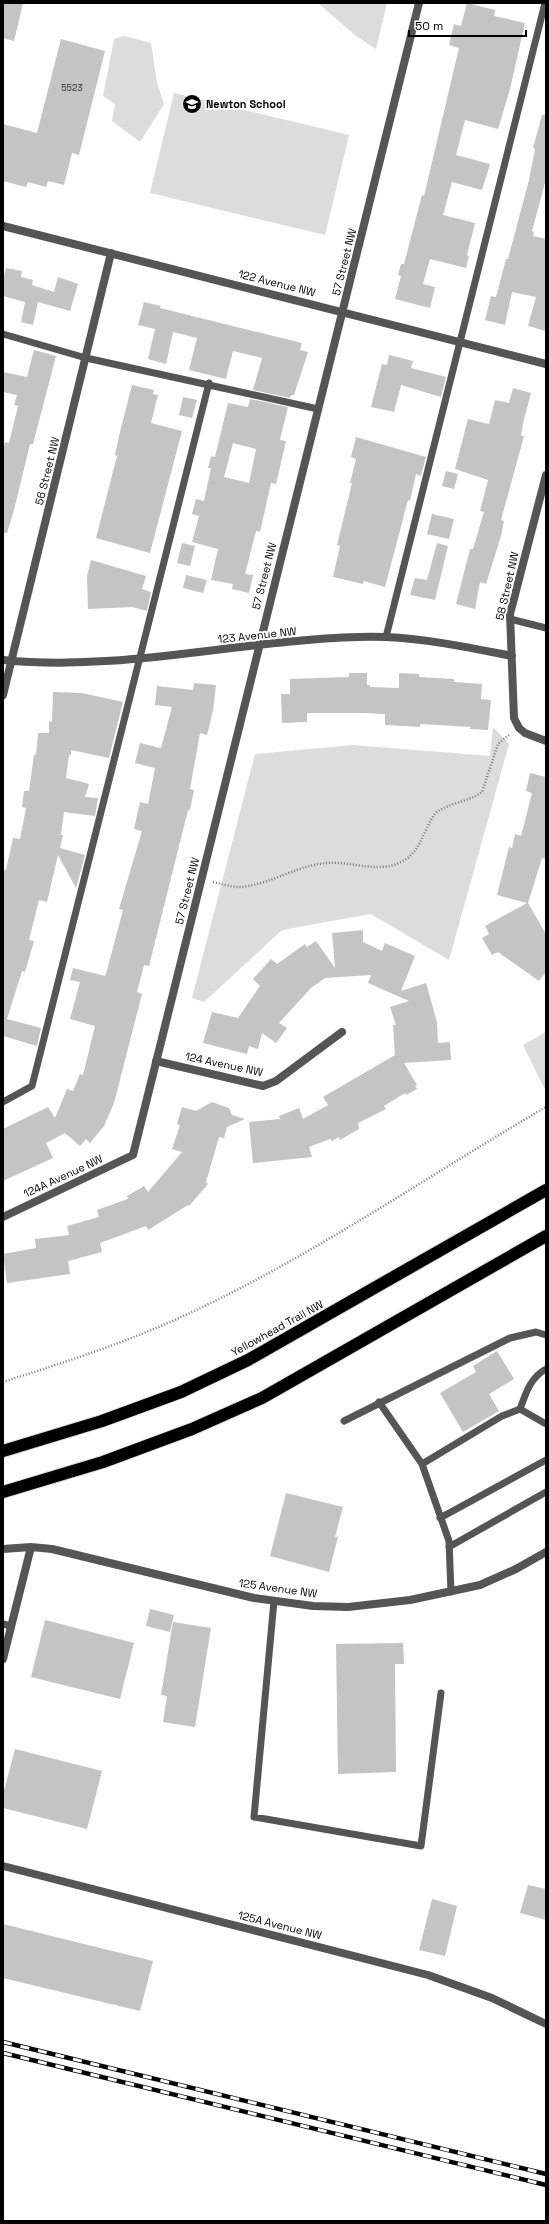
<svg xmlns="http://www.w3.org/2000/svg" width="549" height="2224" font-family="'Space Grotesk',sans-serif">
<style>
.green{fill:#dcdcdc}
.building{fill:#c4c4c4;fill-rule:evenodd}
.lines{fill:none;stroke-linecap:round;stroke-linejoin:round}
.highway-casing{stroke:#dbdbdb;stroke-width:14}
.path{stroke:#777;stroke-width:2.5;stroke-dasharray:1 2;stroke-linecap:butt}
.lane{stroke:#555;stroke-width:7}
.street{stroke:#555;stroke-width:8}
.highway{stroke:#000;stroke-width:12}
.rail-casing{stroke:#000;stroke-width:4.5}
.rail{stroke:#fff;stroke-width:3;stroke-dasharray:9;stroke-linecap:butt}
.labels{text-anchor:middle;stroke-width:4;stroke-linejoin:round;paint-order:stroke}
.number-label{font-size:9px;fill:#313131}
.poi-label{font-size:11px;font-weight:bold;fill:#000;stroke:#fff;text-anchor:start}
.street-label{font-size:11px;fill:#000;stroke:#fff}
</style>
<rect width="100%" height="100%" fill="#fff"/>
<!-- green -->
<path class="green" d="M318,3H387L376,49L356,36Z
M124,36L151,43L157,83L164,104L140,142L112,121L115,104L103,96L114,39Z
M174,93L349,135L325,235L150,193Z
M493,727L509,744L449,960L371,914L282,930L204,1002L192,998L255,754L353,745L490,756Z
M546,1032V1092L523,1045Z"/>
<!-- building -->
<path class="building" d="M3,3H23L14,41L3,38Z
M467,3L495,10L494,16L525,23L510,89L498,129L465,120L456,155L490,164L482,190L452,182L443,215L475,223L467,255L469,256L466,268L430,259L423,284L435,287L430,308L395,299L401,276L398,275L401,264H404L422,195L424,196L459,48L449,45L454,24L461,26Z
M61,39L105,51L79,155L72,153L64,185L48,181L46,187L28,182L26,187L3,181V124L37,133Z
M542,115H546V179L532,231L534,232L533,236L546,239V331L528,326L536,297L512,292L505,325L485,320L491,296L496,297L506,259H508L529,180L535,149L533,148Z
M6,268L22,271L21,277L33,280L32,285L54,292L58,277L78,284L70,311L38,302L33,325L21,322L25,302L3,296V281Z
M144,302L161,306L160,308L302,343L300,350L308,352L294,395H291L290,398L253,390L262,358L233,351L226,379L189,370L197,338L173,332L166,364L148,359L155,329L138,325Z
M34,350L56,356L33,444H30L14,510L7,533H3V451L5,442L9,443L18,406L14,405L17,395L3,392V372L27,377Z
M389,355L413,361L411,368L446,377L441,397L401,385L394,412L371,407L382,364L387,365Z
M132,385L154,390L153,394L158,395L151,423L182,431L150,553L96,538L117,456L115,455L119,436Z
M513,388L531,393L523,423L521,436H524L501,520L504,521L501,536L486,584L480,582L475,609L456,604L470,549H473L484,512L480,511L488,480L455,469L468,419L489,424L495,400L509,403Z
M183,397L197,400L192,418L179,415Z
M250,399L288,407L280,440L286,441L276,484L271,483L260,532L256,531L245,574L253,575L249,593L232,589L233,584L211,580L218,549L192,542L199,516L192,514L196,499L204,501L211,468H208L211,456L215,457L228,403L248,407ZM233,443L256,449L249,483L224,477Z
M356,437L426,457L421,476L416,474L410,501L408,500L385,587L364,581L363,584L333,577L340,546L337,545L352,483H350L356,459L351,457Z
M446,471L458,474L454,489L442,486Z
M432,514L454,519L449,539L427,534Z
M182,543L195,546L190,566L177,563Z
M437,543L448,546L435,600L410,595L415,578L427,580Z
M91,560L146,576L142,589L151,592L147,611L132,607L88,609L87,576Z
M186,575L207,580L203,593L183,588Z
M349,673H367V685H370V687L399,688V673L419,674V677L454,679V682L482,684L481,699L491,700L488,730L470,729L471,727L420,724V727L385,725V714L364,713H307V722L282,723L281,694H290V679L349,677Z
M194,683L216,685L213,711L207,735L200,733L190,789L194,790L190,810H188L149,966L144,965L137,992L142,994L114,1103L104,1126L90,1143L86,1139L80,1146L65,1133L46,1143L53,1158L3,1181V1129L48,1107L55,1118L67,1089L73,1091L80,1074L83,1075L95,1026L70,1019L80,982L70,980L73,968L105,976L106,974L123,910L119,909L142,831L134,829L140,802L148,804L155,768L135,763L140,743L161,748L172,707L155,705L157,686L193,690Z
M53,692L82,693L123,702L109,758L71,750V755H69L66,778L89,784L85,797L98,798L95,816L64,812L61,835H63L60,848L85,855L76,888L58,855L47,902L39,900L29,940L34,941L25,972L22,971L7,1019L41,1028L37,1046L3,1036V869L6,870L13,838L20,839L26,808L22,807L24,791H29L34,755H36L38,733H49V721L52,722Z
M530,773L546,777V859L542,858L528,903L546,934V972L539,981L498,952L492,955L482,938L489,934L485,926L527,903L497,895L509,847L512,848L515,834L521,836L532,793L526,791Z
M363,930V942L382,951L385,943L415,956L401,991L426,983L437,1022L438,1043L450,1042L451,1060L404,1063L417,1085L415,1086L417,1089L406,1095L405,1093L384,1106L386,1109L358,1123L359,1129L340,1140L339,1137L332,1141L330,1139L309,1147L312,1157L253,1163L249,1122L280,1119L279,1116L299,1108L303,1119L328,1105L323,1097L395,1055L393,1025H396L390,1007L409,1001L368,983L371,975L325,978L311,988L279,1023L287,1028L276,1043L262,1033L258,1049L249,1046L247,1054L203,1043L212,1012L238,1018L260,986L253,979L271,959L277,964L305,944L307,947L316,941L335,968L332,933Z
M212,1102L229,1108L232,1115L245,1119L227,1127L224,1138L219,1137L206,1182L208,1184L189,1206L188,1205L148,1230L146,1226L100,1243L102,1252L68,1261L70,1274L7,1283L3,1254L36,1248L35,1239L69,1235L67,1226L99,1217L97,1210L128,1199L127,1196L144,1186L148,1192L182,1152L172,1149L180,1125L177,1124L182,1107L196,1111Z
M497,1351L514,1379L489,1394L499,1411L463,1432L440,1393L476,1372L473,1366Z
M286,1493L343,1507L335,1537H338L329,1572L270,1556Z
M150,1609L174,1615L170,1632L146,1626Z
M45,1620L134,1643L120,1699L31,1677Z
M173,1622L211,1628L195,1727L163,1722L167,1696L161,1695Z
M403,1643L404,1664H395L396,1772L338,1774L336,1644Z
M15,1749L102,1771L87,1829L3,1808V1795Z
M528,1885L546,1889V1920L520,1913Z
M432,1899L457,1906L445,1956L419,1950Z
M3,1924L153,1961L140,2011L3,1978Z"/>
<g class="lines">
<defs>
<path id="highway" d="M3,1451L102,1421L181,1392L248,1360L546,1190
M3,1492L103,1462L192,1429L262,1398L546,1236"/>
</defs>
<!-- highway casing -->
<use href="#highway" class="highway-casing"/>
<!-- path -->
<path class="path" d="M213,882C222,884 231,887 240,887C270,885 297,865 327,863C351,861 376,873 399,863C421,853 422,833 434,815C443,804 469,802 482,792L498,744L510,734
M3,1382C62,1363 122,1344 179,1318C307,1260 424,1178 546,1107"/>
<!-- lane -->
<path class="lane" d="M3,334L86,358L318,409
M510,619L546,628
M386,637L545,3
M3,1102L32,1086L209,383
M379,1402L422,1464
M520,1409C526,1393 530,1378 546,1369
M344,1421L510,1338L536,1332L546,1335
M440,1518L546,1460
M449,1547L546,1492
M451,1592L449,1541L422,1464L502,1416L520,1409L546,1424
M274,1601L254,1817L421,1846L441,1693
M3,1624L11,1626"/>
<!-- street -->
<path class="street" d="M3,226L546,364
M546,475L510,614L514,718L519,728L525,733L546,741
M3,660C122,672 240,640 359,637C411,635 461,646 512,656
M3,695L111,253
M156,1061L263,1086L276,1081L342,1032
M3,1217L133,1155L419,3
M3,1549L31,1547L52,1549L254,1598L313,1606L348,1607L410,1600L480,1585L516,1569L546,1552
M3,1659L31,1547
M3,1866L428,1975L492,1998L546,2024"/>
<!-- highway -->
<use href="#highway" class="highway"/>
<defs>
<path id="rail" d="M3,2042L546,2174
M3,2053L546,2185"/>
</defs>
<!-- rail casing -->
<use href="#rail" class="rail-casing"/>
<!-- rail -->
<use href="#rail" class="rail"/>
</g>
<!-- icons -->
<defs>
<symbol id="school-disc" viewBox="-11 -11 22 22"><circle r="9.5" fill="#000" stroke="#fff"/><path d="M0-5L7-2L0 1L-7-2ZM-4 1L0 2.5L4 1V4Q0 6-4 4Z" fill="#fff"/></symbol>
</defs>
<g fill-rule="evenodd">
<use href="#school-disc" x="181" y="93" width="22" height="22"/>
</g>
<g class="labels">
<!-- number labels -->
<g class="number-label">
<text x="72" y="91">5523</text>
</g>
<!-- poi labels -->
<g class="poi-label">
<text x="206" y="108">Newton School</text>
</g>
<!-- street labels -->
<g class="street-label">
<text transform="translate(344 262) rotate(-76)" y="4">57 Street NW</text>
<text transform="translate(277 283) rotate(14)" y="4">122 Avenue NW</text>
<text transform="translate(47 471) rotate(-76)" y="4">56 Street NW</text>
<text transform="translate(264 576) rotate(-76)" y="4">57 Street NW</text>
<text transform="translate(507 586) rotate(-77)" y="4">58 Street NW</text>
<text transform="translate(257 635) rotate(-6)" y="4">123 Avenue NW</text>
<text transform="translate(187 891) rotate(-76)" y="4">57 Street NW</text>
<text transform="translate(224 1064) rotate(12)" y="4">124 Avenue NW</text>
<text transform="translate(63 1176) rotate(-25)" y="4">124A Avenue NW</text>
<text transform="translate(277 1328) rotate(-29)" y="4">Yellowhead Trail NW</text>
<text transform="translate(278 1588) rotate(8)" y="4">125 Avenue NW</text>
<text transform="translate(280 1925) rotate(14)" y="4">125A Avenue NW</text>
</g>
</g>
<!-- border -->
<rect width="549" height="2224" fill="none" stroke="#000000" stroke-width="8"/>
<!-- scale -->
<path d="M409 30v6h117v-6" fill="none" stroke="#000000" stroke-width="2"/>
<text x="415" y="30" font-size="12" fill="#000000" stroke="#ffffff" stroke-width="3" paint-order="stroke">50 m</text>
</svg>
